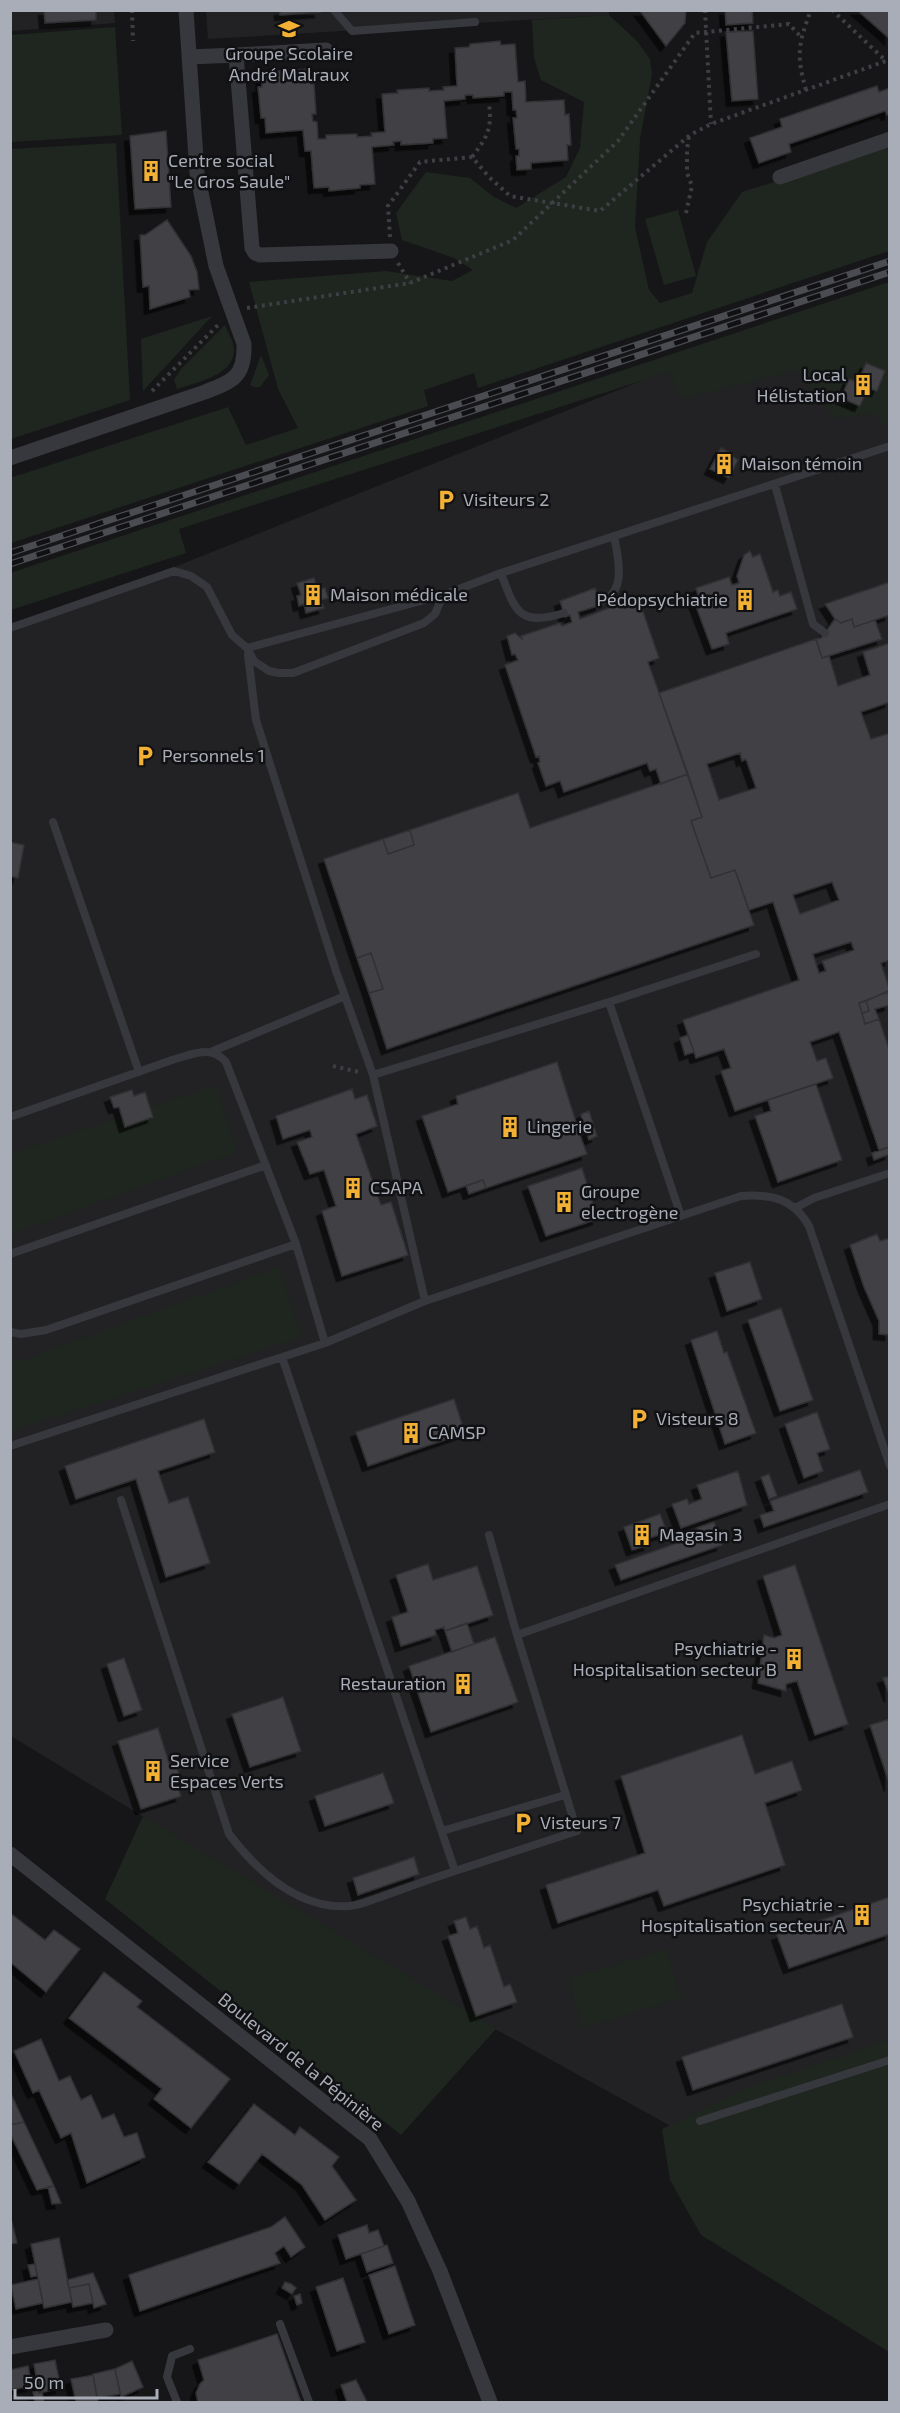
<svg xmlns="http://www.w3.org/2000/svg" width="900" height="2413" font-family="'Exo 2',sans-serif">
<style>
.built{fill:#222225}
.green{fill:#1e261f}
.building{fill:#404145;stroke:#303034;stroke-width:1.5;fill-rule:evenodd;filter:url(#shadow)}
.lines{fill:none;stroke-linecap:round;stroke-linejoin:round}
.path{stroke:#3d3f44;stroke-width:4;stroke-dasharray:3 4.5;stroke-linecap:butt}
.lane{stroke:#37383d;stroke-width:8}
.street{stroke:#37383d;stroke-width:15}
.rail-casing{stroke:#4a4c52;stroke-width:7}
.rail{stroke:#111113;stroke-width:4.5;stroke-dasharray:14;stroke-linecap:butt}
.labels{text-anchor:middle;stroke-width:5;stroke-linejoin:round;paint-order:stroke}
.poi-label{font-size:18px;fill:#a8adb8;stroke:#111113;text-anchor:start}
.street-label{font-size:18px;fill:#a8adb8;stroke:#111113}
</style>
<defs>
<filter id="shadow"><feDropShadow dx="-5.5" dy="5.5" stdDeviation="0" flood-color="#0009"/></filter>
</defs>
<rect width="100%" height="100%" fill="#161618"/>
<!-- built -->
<path class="built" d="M609,10V15L208,39L206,11Z
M11,11H114L115,23L11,31Z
M889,301V2247L450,2004L11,1736V632L646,379Z"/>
<!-- green -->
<path class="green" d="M609,15L637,41L650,59L652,74L640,139L635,227L649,290L660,303L692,293L707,242L742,192L889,146V251L478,388L474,373L424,390L428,406L11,543L10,478L228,407L246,445L298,428L278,389L249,282L386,271L452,281L473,270L454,258L402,240L396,213L426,172L470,178L494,197L516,208L566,177L580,148L584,102L541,80L534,58L532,20Z
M115,27L122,135L11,142V35Z
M116,143L130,400L11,439V149Z
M678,210L696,276L664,285L645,219Z
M889,282V424H884L873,413L834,418L797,370L682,399L669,372L179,529L186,553L11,610L10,573Z
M212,316L143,391L141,339Z
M225,325C227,331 231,337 233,343C241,374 198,382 177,389L174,380L181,369Z
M261,355L269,375L260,387H254L250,385Z
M216,1085L237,1152L11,1234V1154Z
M279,1267L302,1337L11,1431V1361L14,1363Z
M143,1816L496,2029L401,2135L105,1899Z
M666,1949L681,1998L583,2028L568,1979Z
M889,2040V2352L701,2235L670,2180L662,2129L744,2089Z"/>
<!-- building -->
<path class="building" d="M44,10H96V20L45,23Z
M280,10H319L320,12L280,15Z
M686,10L685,23L666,46L640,11Z
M725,10H752L753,23L726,25Z
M857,10H890V39Z
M753,31L758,99L732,101L726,32Z
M500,41L501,45L515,44L518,82L525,81L526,102L564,100L565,115L569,114L571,145H567L568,160L531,163V169L517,170L516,156H519V149H516L513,118H517L516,110H513L512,92H504V96L473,98V95H465V99L444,101L447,138L433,139V143L401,145V141L393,142L394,145L372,147L375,184L360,185V188L329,191V187L314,188L311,151H305L303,130L266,133L265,118H261L258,87H262L261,72L310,69L311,84H314L316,114H312L313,121L317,122L318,139H326V135L357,134V137L372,136L371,133L385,132L382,94L398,93L397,90L429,88V91L444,90L443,87L457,86L455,48L469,47L470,44Z
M877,86L879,92L890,88V114L887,115L885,111L789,144L791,152L759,163L750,138L782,127L780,119Z
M166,131L171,207L135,209L130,136Z
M167,220L191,256L197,272L199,289L189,290L190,297L150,309L149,286L143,287L140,235H145Z
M866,363L885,371L877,391L868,388L860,406L841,398L849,379L858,382Z
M721,448L733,454L732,456L738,460L729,478L710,469Z
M750,551L753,557L760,554L773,592L778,590L780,596L791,592L797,609L726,633L729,644L712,649L694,601L699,599L696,588L729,577L732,585L739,583L737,576L744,555Z
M314,578L318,590L325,588L328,598L321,600L324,608L306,613L304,604L299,606L297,596L301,595L297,583Z
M890,582V615L854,627L852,619L841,623L835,619L825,604Z
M595,588L601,605L578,612L580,619L638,597L659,658L648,662L688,774L661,784L656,769L650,771L647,763L564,792L560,781L546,786L538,763L540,762L539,756L536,757L505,665L518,660L515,654L512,655L507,636L515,633L522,639L521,636L560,623L562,626L572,622L570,615L565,617L560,601Z
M835,619L841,623L852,619L854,627L875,620L882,639L822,658L816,639L821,638Z
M816,639L822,658L829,656L838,686L870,675L863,652L890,643V702L861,712L871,739L890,733V960L881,963L890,991L859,1003L865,1024L879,1019L890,1052V1147L879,1150L839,1032L810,1042L817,1061L826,1058L833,1078L735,1111L721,1071L731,1068L724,1049L696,1058L683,1020L799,980L773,902L749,910L735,870L711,878L691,821L702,817L659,693ZM740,753L742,761L746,759L756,788L719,800L707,764ZM832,882L839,900L800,914L793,895ZM851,942L854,950L822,961L826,971L819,973L813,954Z
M688,774L702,817L691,821L711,878L735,870L754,925L387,1049L369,993L383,989L371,953L357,958L324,859L383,839L388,854L414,845L410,830L518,793L530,828Z
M410,830L414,845L388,854L383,839Z
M10,842L24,845L18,878L10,876Z
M371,953L383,989L369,993L357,958Z
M888,991L890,1005L875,1009L879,1019L865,1024L862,1013L869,1011L866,1001Z
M866,1001L869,1011L862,1013L859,1003Z
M688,1035L694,1052L685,1055L680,1038Z
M557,1062L576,1122L582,1120L581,1114L589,1111L597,1136L589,1140L587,1133L580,1135L587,1154L486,1188L483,1180L448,1192L422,1116L458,1104L456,1096Z
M816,1084L842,1160L778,1182L755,1116L771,1111L768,1100Z
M352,1089L355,1099L367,1095L377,1126L356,1134L381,1205L391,1202L408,1255L342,1276L322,1211L336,1206L324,1170L310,1174L297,1142L312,1137L310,1130L283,1139L276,1116Z
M132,1090L134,1096L145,1092L153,1117L125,1127L119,1107L114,1108L110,1097Z
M890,1147V1154L874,1160L872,1153Z
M582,1168L598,1219L546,1236L528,1186Z
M483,1180L486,1188L469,1194L466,1186Z
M877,1234L880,1241L890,1238V1335L879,1334V1321L864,1287L850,1245Z
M750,1262L762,1299L727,1311L715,1273Z
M781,1308L813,1400L780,1411L748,1320Z
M717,1331L724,1353L727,1352L756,1433L725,1444L691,1340Z
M454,1399L465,1433L368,1466L356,1432Z
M817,1412L830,1449L817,1453L823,1471L804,1478L785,1424Z
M204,1419L215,1452L158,1471L169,1503L188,1497L210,1563L166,1577L136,1479L76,1499L65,1466Z
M860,1470L868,1492L764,1527L760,1515L774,1511L770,1501Z
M738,1471L747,1505L681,1528L672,1504L687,1499L689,1504L702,1499L697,1485Z
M769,1474L777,1496L769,1499L761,1477Z
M660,1514L667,1532L647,1539L649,1545L632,1550L624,1527Z
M714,1522L722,1545L621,1580L615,1565L700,1535L697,1528Z
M428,1564L433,1580L477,1566L493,1615L445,1631L444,1627L435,1630L436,1635L401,1646L392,1617L408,1612L396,1575Z
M795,1565L848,1724L815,1735L797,1681L786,1684V1691L758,1683L764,1635L774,1638L782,1635L763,1576Z
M467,1623L474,1644L452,1652L445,1631Z
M495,1637L518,1702L431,1732L409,1666Z
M124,1658L142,1710L124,1716L107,1664Z
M890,1676V1697L883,1678Z
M283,1697L301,1751L250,1767L232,1714Z
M890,1719V1786L870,1725Z
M158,1728L169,1763L175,1761L181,1780L176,1782L181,1796L141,1809L118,1741Z
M742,1735L755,1774L792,1761L802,1790L765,1803L785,1865L664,1906L658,1890L558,1923L546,1885L645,1853L621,1776Z
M383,1773L394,1803L325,1826L315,1796Z
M414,1857L419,1874L358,1895L353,1878Z
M890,1897V1934L789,1968L777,1935Z
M10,1913L45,1940L54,1930L80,1949L46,1992L10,1962Z
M466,1917L470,1929L477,1926L484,1948L490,1945L504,1987L510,1984L517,2002L476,2016L448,1936L458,1933L454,1921Z
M104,1972L142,2001L137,2007L230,2079L191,2128L154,2099L162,2089L69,2018Z
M842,2004L853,2037L693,2090L682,2057Z
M41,2039L59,2081L70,2076L81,2100L91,2095L102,2119L114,2114L124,2137L137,2133L145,2157L87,2183L71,2133L61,2138L39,2090L33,2093L14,2051Z
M10,2096H12L24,2122L10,2125Z
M254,2104L295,2135L300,2127L339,2157L332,2166L356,2200L325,2220L302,2185L262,2154L239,2184L208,2162Z
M24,2122L54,2186L37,2190L10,2133V2125Z
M54,2186L61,2203L52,2204L48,2187Z
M10,2215L17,2243L10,2244Z
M285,2217L305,2247L291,2257L284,2246L275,2253L280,2263L140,2311L129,2275L271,2227Z
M367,2225L369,2233L378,2230L384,2246L346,2259L338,2235Z
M59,2238L72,2302L44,2308L31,2244Z
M387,2245L393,2263L367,2272L361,2254Z
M35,2264L37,2276L31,2277L28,2265Z
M395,2266L415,2325L389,2334L369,2275Z
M93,2273L106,2304L94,2308L89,2284L69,2288L67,2280Z
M343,2278L365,2342L337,2351L316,2287Z
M38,2279L43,2303L16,2309L11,2285Z
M285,2282L291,2284L296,2288L292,2294L282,2288Z
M89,2284L93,2303L73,2307L69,2288Z
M300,2294L302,2303L297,2305L294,2296Z
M277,2334L301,2402H198L196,2393L200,2384L204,2380L198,2360Z
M55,2360L61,2388L39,2393L34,2364Z
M132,2361L143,2387L121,2397L115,2369Z
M28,2366L32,2386L10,2390V2370Z
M115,2369L120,2394L97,2398L93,2374Z
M93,2375L98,2402H76L71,2379Z
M356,2380L367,2402H347L341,2385Z
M39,2391L42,2392L44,2402H35L33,2392Z"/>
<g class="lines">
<!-- path -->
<path class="path" d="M132,10L133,41
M705,10L711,124
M806,90C796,55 798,44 811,10
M472,157C488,136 492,129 489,103
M686,213L692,186L687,173V150L689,135
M390,237L388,206L420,162L472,157L489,177L510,196L600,211L690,135L711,124L886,61L832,10
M398,263L410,283
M247,308L410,283L513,240L618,141L695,33L789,24L801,37
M152,391L221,322
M333,1066L359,1072"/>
<!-- lane -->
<path class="lane" d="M334,10L352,31L475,22
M775,485L813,624L825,633
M501,573C515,611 519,627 564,613
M599,602C628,594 618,557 614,536
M10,628L174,571L191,576L207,587L232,635L247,648L254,661L269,671L279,673H293L424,623L435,614L443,595
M247,648L443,595L501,573L890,446
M248,655L256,720L336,971L373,1075
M53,822L139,1072
M756,954L609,1002L373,1075L425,1301L741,1196C771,1194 793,1198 809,1226L890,1466
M609,1002L681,1216
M213,1051L345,996
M10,1117L175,1059C194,1054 211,1045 226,1062L296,1244L325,1343L425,1301
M795,1208L814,1198L890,1173
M10,1254L266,1165
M10,1332L21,1334L46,1330L296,1244
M282,1357L455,1871L577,1831L517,1635
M10,1446L325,1343
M121,1500L229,1834C258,1872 299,1910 350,1906C360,1905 371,1900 381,1897C406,1888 430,1879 455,1871
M489,1535L517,1635L890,1504
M442,1831L565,1795
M700,2121L890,2060
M280,2324L309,2402
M177,2402L167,2377L172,2356L190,2349"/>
<!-- street -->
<path class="street" d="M236,55L326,50
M189,57L236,55L252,248L255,253L260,255L391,251
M780,177L890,139
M10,458L205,392C233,381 245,377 244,344L216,266L197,173L186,10
M10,1854L370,2139L408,2201L440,2271L490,2402
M10,2347L106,2330"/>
<defs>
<path id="rail" d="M10,553L890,261
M10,564L890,272"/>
</defs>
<!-- rail casing -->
<use href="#rail" class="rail-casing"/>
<!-- rail -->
<use href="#rail" class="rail"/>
</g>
<!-- icons -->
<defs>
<symbol id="school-bare" viewBox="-9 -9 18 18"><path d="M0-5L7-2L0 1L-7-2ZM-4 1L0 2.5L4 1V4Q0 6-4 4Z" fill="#f2b134" stroke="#111113" stroke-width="2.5" paint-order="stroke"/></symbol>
<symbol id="building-bare" viewBox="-9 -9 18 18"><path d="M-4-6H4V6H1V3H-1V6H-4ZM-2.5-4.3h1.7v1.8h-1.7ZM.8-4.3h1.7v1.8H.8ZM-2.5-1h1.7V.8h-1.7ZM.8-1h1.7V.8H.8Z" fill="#f2b134" stroke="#111113" stroke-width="2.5" paint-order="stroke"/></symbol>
<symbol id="parking-bare" viewBox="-9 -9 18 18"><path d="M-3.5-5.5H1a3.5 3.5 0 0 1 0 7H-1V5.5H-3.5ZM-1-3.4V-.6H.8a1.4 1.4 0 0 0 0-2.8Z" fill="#f2b134" stroke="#111113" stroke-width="2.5" paint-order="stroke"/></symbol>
</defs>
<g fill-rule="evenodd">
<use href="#school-bare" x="274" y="14" width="30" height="30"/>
<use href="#building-bare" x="136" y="156" width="30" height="30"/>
<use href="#building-bare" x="848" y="370" width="30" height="30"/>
<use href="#building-bare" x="709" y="449" width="30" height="30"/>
<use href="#parking-bare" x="431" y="485" width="30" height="30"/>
<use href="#building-bare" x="298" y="580" width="30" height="30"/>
<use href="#building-bare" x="730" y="585" width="30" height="30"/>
<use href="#parking-bare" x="130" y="741" width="30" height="30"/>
<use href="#building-bare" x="495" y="1112" width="30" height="30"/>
<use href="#building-bare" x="338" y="1173" width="30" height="30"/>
<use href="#building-bare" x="549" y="1187" width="30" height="30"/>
<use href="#parking-bare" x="624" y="1404" width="30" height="30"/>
<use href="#building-bare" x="396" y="1418" width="30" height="30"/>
<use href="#building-bare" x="627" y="1520" width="30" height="30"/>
<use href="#building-bare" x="779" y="1644" width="30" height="30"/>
<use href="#building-bare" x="448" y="1669" width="30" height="30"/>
<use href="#building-bare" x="138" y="1756" width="30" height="30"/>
<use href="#parking-bare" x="508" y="1808" width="30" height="30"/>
<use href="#building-bare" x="847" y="1900" width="30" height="30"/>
</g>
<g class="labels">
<!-- poi labels -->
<g class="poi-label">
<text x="289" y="60" text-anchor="middle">Groupe Scolaire<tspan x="289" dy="21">André Malraux</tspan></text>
<text x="168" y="167">Centre social<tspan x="168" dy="21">"Le Gros Saule"</tspan></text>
<text x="846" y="381" text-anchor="end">Local<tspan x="846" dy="21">Hélistation</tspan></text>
<text x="741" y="470">Maison témoin</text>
<text x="463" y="506">Visiteurs 2</text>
<text x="330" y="601">Maison médicale</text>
<text x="728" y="606" text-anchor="end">Pédopsychiatrie</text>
<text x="162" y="762">Personnels 1</text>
<text x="527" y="1133">Lingerie</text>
<text x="370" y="1194">CSAPA</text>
<text x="581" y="1198">Groupe<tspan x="581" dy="21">electrogène</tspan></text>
<text x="656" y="1425">Visteurs 8</text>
<text x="428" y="1439">CAMSP</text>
<text x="659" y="1541">Magasin 3</text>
<text x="777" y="1655" text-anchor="end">Psychiatrie -<tspan x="777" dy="21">Hospitalisation secteur B</tspan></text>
<text x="446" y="1690" text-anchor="end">Restauration</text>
<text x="170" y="1767">Service<tspan x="170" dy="21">Espaces Verts</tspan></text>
<text x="540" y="1829">Visteurs 7</text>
<text x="845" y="1911" text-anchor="end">Psychiatrie -<tspan x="845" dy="21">Hospitalisation secteur A</tspan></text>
</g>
<!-- street labels -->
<g class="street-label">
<text transform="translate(301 2062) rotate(39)" y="6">Boulevard de la Pépinière</text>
</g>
</g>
<!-- border -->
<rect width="900" height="2413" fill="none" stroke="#a8adb8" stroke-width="24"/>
<!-- scale -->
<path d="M15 2389v9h142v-9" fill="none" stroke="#a8adb8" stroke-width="3"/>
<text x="24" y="2389" font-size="18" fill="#a8adb8" stroke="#111113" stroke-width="4.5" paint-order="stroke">50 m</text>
</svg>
